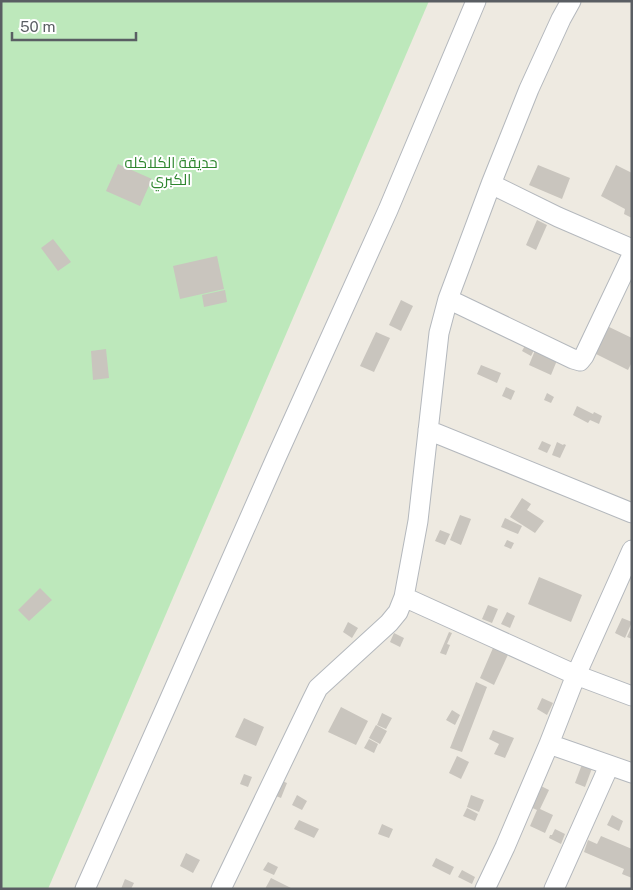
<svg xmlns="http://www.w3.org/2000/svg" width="633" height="890" font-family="'Public Sans',Cairo,sans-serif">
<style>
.green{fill:#bde8bb}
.building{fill:#c9c5be}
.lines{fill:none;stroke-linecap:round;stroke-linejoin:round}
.minor-casing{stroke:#b4b8bd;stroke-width:21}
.minor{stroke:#fff;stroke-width:19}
.labels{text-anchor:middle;stroke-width:4;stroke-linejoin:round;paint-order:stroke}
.park-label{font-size:15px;fill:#2e862e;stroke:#fff}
</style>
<rect width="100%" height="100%" fill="#eeeae1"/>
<!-- green -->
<path class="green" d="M1,1H429L48,889H1Z"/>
<!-- building -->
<path class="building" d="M118,164L152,179L140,206L106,191Z
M538,165L570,178L562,199L529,185Z
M616,165L632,173V218L624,214L625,209L601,196Z
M537,220L547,225L536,250L526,245Z
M53,239L71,262L58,271L41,248Z
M217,256L224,289L180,299L173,266Z
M225,290L227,302L204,307L202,295Z
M401,300L413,306L401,331L389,325Z
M607,326L632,338V362L628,370L594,353Z
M376,332L390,338L374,372L360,366Z
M527,342L536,346L531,356L522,351Z
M536,348L558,358L551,375L529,365Z
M106,349L109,378L93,380L91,351Z
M481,365L501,373L497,383L477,374Z
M506,387L515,391L511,400L502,396Z
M547,393L554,397L551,403L544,400Z
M577,406L593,414L594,412L602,416L599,424L590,420L588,423L573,415Z
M542,441L551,445L547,453L538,449Z
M557,442L563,445L564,444L566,445L560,458L552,455Z
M522,498L531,504L527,510L544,521L535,533L510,517Z
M460,515L471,519L461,545L450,540Z
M505,518L522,526L518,534L501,527Z
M440,530L450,534L445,545L435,541Z
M507,540L514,543L511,549L504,546Z
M539,577L582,595L571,622L528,604Z
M40,588L52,600L29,621L18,610Z
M488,605L498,609L492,623L482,619Z
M507,612L515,616L510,628L501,624Z
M622,618L632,622L625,638L615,633Z
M348,622L358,628L352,638L343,632Z
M632,626V639L627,637Z
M449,632L452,633L447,644L450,645L446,655L440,653Z
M394,633L404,638L400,647L390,642Z
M496,641L511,648L494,685L480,678Z
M476,682L487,687L462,752L450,748Z
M542,698L553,703L547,715L537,709Z
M341,707L368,721L356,745L328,732Z
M452,710L460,715L455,725L446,720Z
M382,713L392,718L386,729L377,725Z
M244,718L264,727L256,746L235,737Z
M376,725L387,731L380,744L369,738Z
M493,730L514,738L505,758L494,754L499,744L489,739Z
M369,739L378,744L374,753L364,748Z
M457,756L469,762L461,779L449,773Z
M584,759L594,763L585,787L575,783Z
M244,774L252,777L248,787L240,784Z
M277,779L287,783L281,798L271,794Z
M539,785L549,790L540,809L553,815L545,833L530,826L537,810L528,806Z
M297,795L307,801L302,810L292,805Z
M471,795L484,800L479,812L467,807Z
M467,808L478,814L475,821L463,816Z
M612,815L623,821L619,831L607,825Z
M299,820L319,829L314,838L294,829Z
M382,824L393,829L389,838L378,834Z
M555,829L565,834L561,844L549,838L550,835H552Z
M601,836L632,849L631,852H632V878L622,874L628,859L624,869L584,852L588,840L597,844Z
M186,853L200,860L193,873L180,866Z
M436,858L454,867L450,875L432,866Z
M268,862L278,867L274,875L263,870Z
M462,870L475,877L472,884L458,877Z
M271,878L293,889H265Z
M125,879L134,883L131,889H121Z"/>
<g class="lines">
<defs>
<path id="minor" d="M491,184L558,217L632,249
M448,299L573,359L580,361L584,356L632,255
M428,430L632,513
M404,597L576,675L632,696
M549,744L632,773
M85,889L167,705L276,458L388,210L476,1
M221,889L312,700L318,688L389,623L398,612L404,597L418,521L439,333L448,299L491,184L529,89L561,19L571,1
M485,889L505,847L549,744L576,675L632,550
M554,889L609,766"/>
</defs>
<!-- minor casing -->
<use href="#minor" class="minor-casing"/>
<!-- minor -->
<use href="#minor" class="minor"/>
</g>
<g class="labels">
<!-- park labels -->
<g class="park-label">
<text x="171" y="168">حديقة الكلاكله<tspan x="171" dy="17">الكبري</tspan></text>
</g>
</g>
<!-- border -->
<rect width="633" height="890" fill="none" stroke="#5a5e63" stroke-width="5"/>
<!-- scale -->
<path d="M12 32v8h124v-8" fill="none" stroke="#5a5e63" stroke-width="2.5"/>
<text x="20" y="32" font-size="15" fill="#5a5e63" stroke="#ffffff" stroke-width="4" paint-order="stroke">50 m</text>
</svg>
